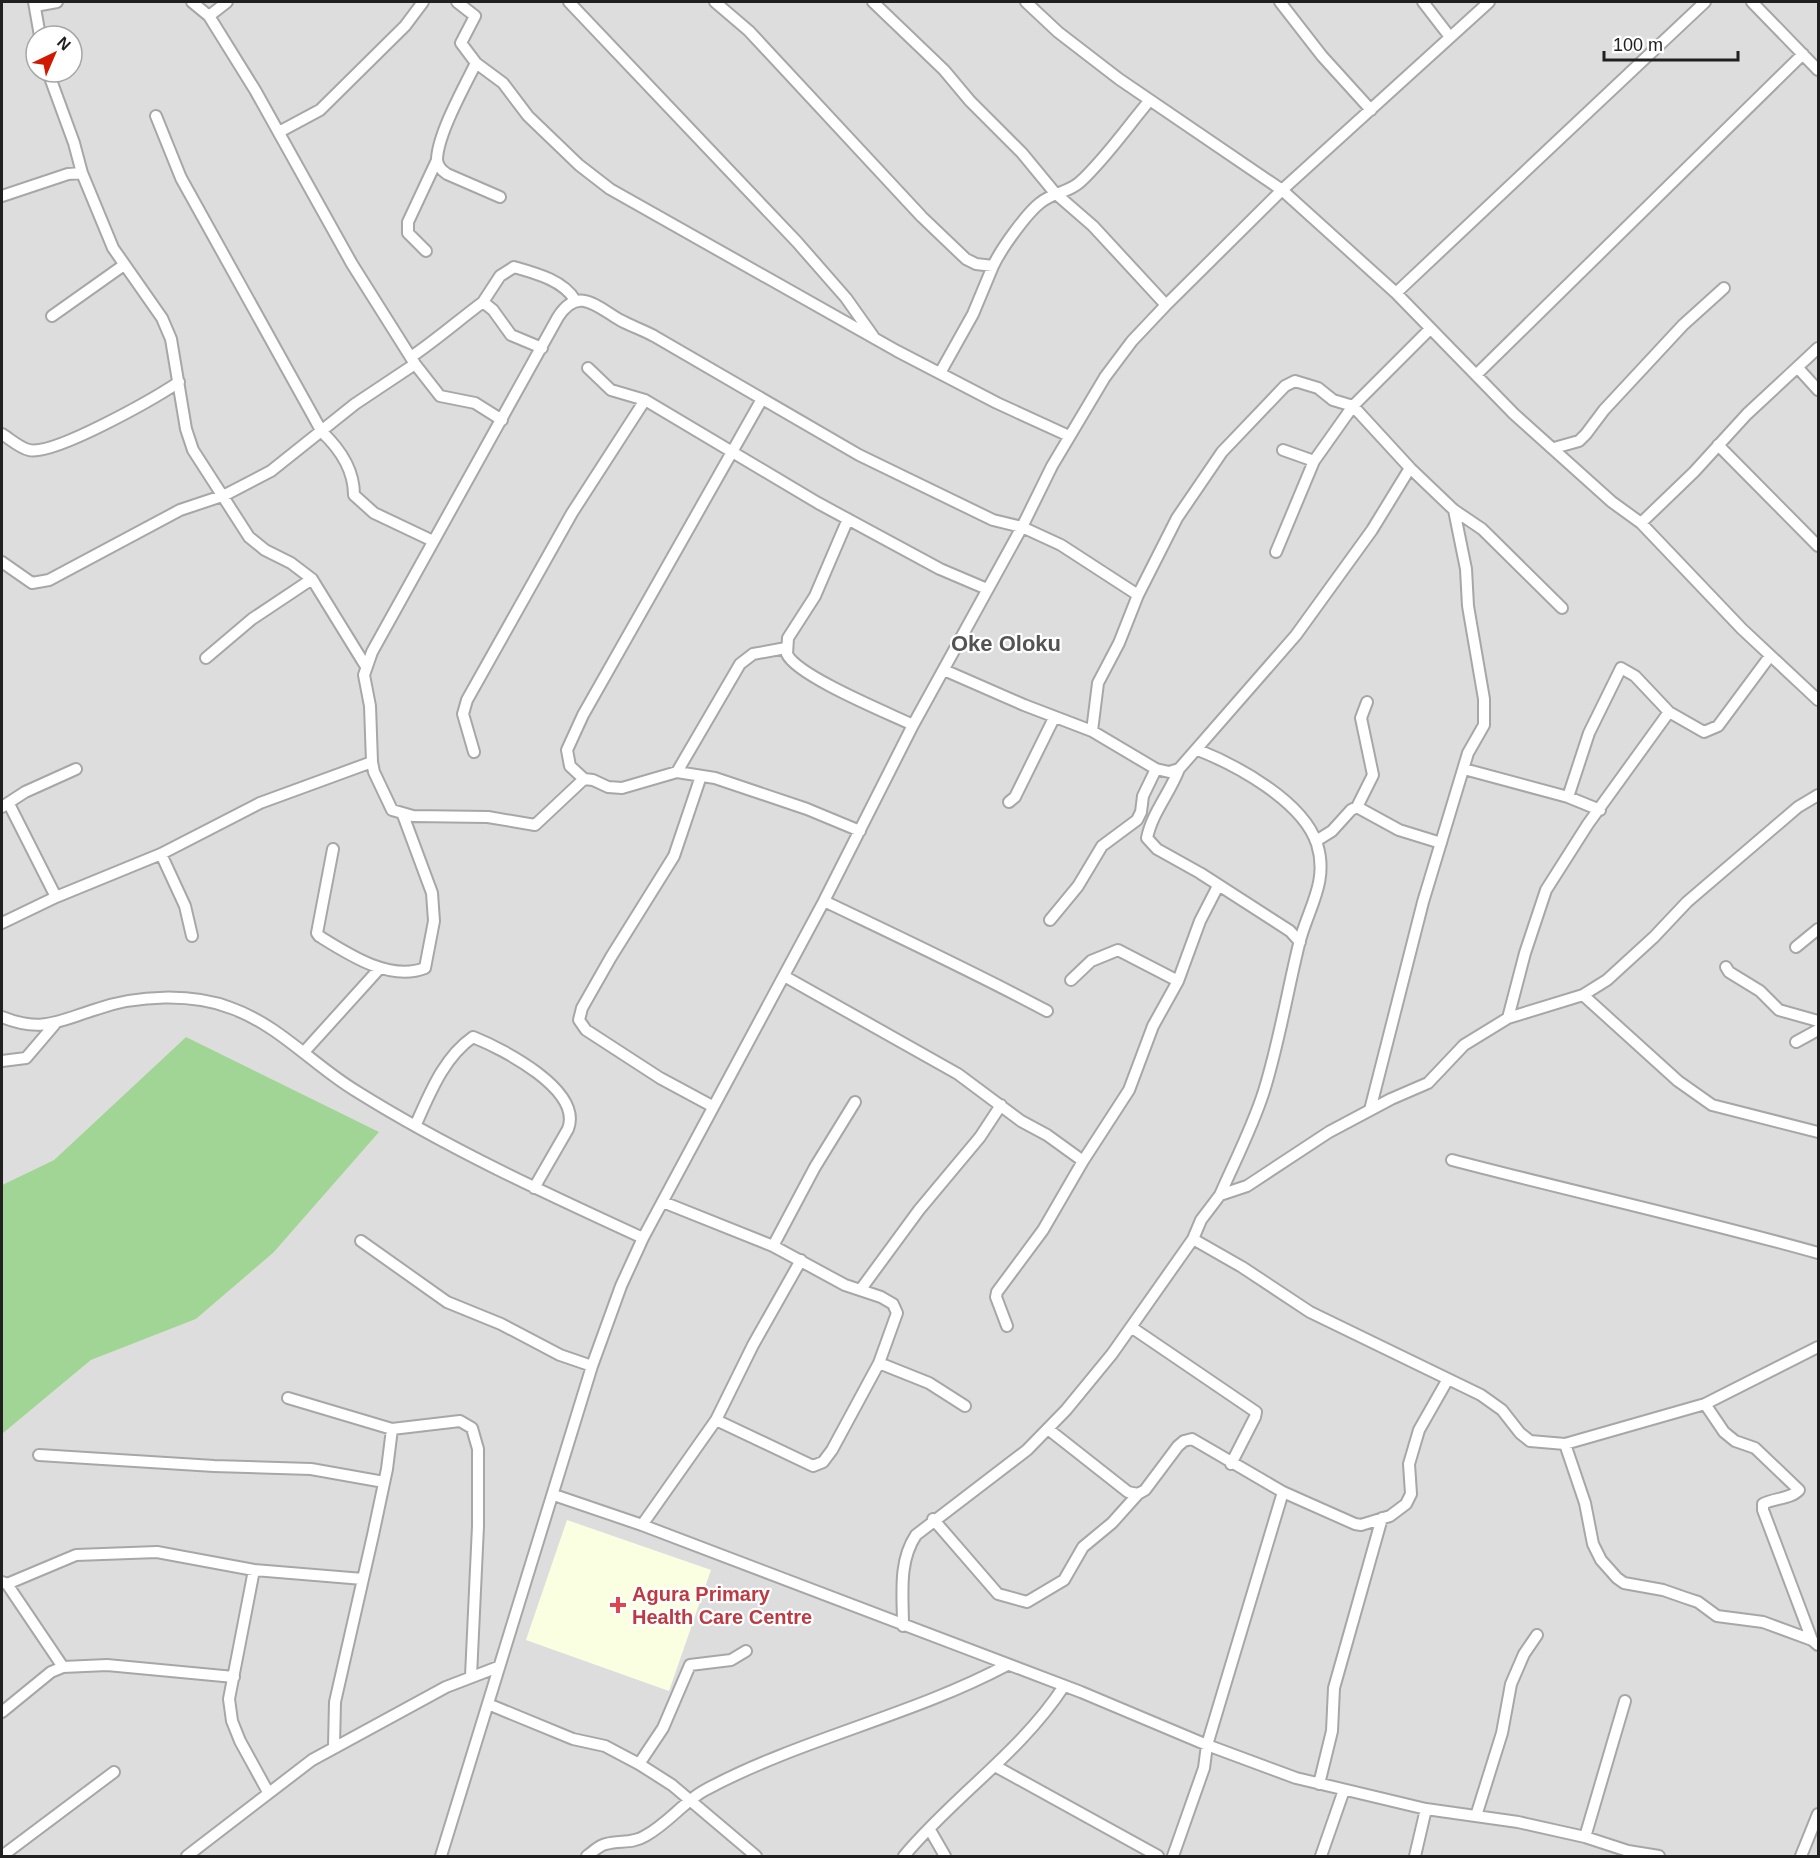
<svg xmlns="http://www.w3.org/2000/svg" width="1820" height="1858" font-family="Helvetica,sans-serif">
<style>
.residential{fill:#dedddd;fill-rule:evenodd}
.education{fill:#fbffe1}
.forest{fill:#a1d596}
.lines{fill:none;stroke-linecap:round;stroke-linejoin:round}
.minor-casing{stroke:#a7a7a7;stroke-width:14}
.minor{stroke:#fff;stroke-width:10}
.health-dot{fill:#e0444e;stroke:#fff;stroke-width:2}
.labels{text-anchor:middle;stroke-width:4.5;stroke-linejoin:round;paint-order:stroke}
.health-label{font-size:20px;font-weight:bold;fill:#be3a42;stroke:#fff;text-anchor:start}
.quarter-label{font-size:22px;font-weight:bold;fill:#535353;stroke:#fff}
</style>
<rect width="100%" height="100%" fill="#f1efe5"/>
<!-- residential -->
<path class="residential" d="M2,2H1818V1856H2V1434L91,1360L196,1319L273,1253L186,1037L54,1160L2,1185ZM36,36H72V72H36Z"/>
<!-- education -->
<path class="education" d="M567,1520L711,1570L669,1691L526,1640Z"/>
<!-- forest -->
<path class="forest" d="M186,1037L379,1132L273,1253L196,1319L91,1360L2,1434V1185L54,1160Z"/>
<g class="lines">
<defs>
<path id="minor" d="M34,2L40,36
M192,2L209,16L255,90L352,264L415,364L440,396L475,403L502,420
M457,2L475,16L461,43L476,63L503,83L528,116L579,165L610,189L897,351L997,403L1069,436
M569,2L797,242L846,298L873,336
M715,2L749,31L922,217L966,259L976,264L993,266C1001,249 1026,214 1040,203C1053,192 1068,193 1080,182C1106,158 1127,127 1150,100
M873,2L944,70L970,101L1022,153L1055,193L1093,226L1166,305
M1026,2L1058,32L1119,79L1282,190L1396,293L1514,414L1612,502L1641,523L1742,629L1818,700
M1280,2L1322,56L1371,110
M1423,2L1450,37
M1752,2L1818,70
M35,6L57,2
M209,16L227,2
M476,63C464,87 438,134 437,159C437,166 441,170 447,174L500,197
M48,72L74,143L82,173L113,248L162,318L171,339L186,429L193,450L249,537L265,550L291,563L312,579L365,665
M156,116L181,178L322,432C339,448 354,470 354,495L374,513L433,541
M279,132L320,110L405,26L423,2
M2,196L68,174L82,173
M426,251L408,233V222L437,160
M1396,293L1705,2
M483,302L500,276L514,267C535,273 563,280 575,300
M52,316L124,265
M411,357C436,340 459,320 483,302L493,310L511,335L542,348
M588,368L611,390L645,400L818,503L940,569L987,589
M1798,368L1818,390
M940,373L973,314L993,266
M1476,375L1803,54
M762,399L583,715L567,750L570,766L584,779L593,780L608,787L622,788L677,772L715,778L807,809L860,831
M2,434C10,439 20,448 29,450C54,456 155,398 179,382
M1718,445L1818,546
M1554,448L1579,441L1586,434L1604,410L1683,325L1724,288
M1283,450L1314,461
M848,519L815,596L788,638L787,654C797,676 888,713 913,725
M1641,523L1694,472L1747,414L1818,348
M1276,552L1314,461L1353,406L1429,330
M2,562L32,583L49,580L180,510L225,495L271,471L355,404L415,364
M206,658L252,619L312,579
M944,670L1024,705L1092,731L1156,769L1169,772L1179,769L1296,635L1372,530L1410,468
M1092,731L1098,683L1119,643L1138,595
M1198,750C1236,765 1303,801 1317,844C1329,882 1308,908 1299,944C1287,993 1279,1043 1264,1091C1253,1126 1235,1161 1220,1195
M474,752L463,714L467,700L572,513L645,400
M1179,769C1170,793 1152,813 1147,838L1157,849L1200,873L1290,931L1300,942
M1464,769L1568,797L1600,810
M677,772L740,664L753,654L786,648
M701,776L674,856L611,957L582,1008L579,1020L586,1030L660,1078L712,1106
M584,779L535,825L488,817L413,816L392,810L374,772L372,762L370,706L364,675L372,652L558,317C578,286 596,306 620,320C631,326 643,330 654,336L859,455L993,520L1022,527L1061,545L1138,595L1177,518L1222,452L1285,386L1295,381L1318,388L1333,400L1353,406L1410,468L1454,510L1482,529L1562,608
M1568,797L1589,733L1621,668L1635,676L1669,712L1704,732L1718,726L1770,656
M1009,802L1015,797L1054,718
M9,804L56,897
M2,807L25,792L76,769
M1357,807L1373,775L1361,718L1367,702
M1316,841L1332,831L1351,810L1357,807L1399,830L1441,843
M333,849L317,933L319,936C348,954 390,982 425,968L434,921L432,893L403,815
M161,854L185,906L192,936
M824,901C899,937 974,972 1047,1011
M1050,920L1078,886L1102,846L1137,820L1141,812L1143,796L1156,769
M2,923L56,897L161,854L260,803L372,762
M1796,947L1818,929
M1726,967L1729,972L1760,991L1779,1010L1818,1021
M784,976L958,1074L1021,1121L1047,1135L1083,1161
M1071,980L1091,961L1118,950L1178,981
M1583,995L1678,1081L1712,1105L1818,1132
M2,1017C42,1033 58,1021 97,1009C137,995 192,993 231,1008C279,1025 313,1065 356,1091C447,1148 545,1193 643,1238
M1508,1018L1525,953L1546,890L1588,824L1669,712
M1796,1042L1818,1030
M304,1052L380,968
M2,1061L26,1058L55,1024
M1370,1110L1423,902L1468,753L1484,725V699L1468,606L1466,569L1454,510
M416,1124C430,1093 444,1057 473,1037C503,1049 583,1090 568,1129L534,1188
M1452,1160C1574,1192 1697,1219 1818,1253
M663,1202L773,1246L845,1285L881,1297L893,1304L897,1313L879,1363L832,1450L823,1462L813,1466L716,1420
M1193,1239L1242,1267L1310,1312L1481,1395L1502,1410L1520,1433L1530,1441L1565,1444L1705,1404L1818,1347
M361,1241L447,1302L501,1324L560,1355L592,1366
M773,1246L815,1167L855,1102
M861,1289L919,1210L980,1137L1001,1105
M1007,1326L996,1297L997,1292L1043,1230L1083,1161L1129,1090L1153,1026L1178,981L1200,921L1218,886
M1131,1327L1256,1412L1255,1417L1231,1464
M879,1363L929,1383L965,1406
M288,1398L392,1429L460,1421L472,1428L478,1449V1526L471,1676
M1705,1404L1724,1432L1735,1441L1755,1448L1799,1490C1791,1499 1774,1498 1763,1504V1510L1812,1640L1818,1645
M1048,1429L1128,1492L1138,1494L1145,1490L1178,1446L1184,1441L1192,1439L1283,1492
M1565,1444L1585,1503L1593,1544L1601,1560L1617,1578L1624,1583L1663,1590L1686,1598L1698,1602L1717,1616L1763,1622L1812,1640
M39,1455L214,1466L311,1469L384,1482
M554,1495L642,1525L1081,1692L1207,1745L1296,1778L1426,1809L1518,1822L1585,1837L1628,1851L1659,1856
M933,1519L998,1594L1027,1602L1064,1580L1083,1547L1112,1523L1138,1494
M642,1525L716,1420L753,1345L801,1260
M254,1570L229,1699L232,1721L240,1741L268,1792
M2,1582L7,1584L76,1555L157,1552L254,1570L363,1579
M7,1584L63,1667L107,1665L234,1677
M903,1626C903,1595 898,1562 916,1535L1027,1450L1066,1410L1112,1354L1193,1239L1201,1220L1220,1195L1247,1186L1329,1132L1391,1099L1428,1083L1464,1045L1508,1018L1583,995L1607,980L1654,937L1687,902L1798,807L1818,795
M488,1704L573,1739L605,1746L639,1764L672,1785L756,1856
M2,1712L51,1672L63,1667
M334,1746L335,1702L373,1535L387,1469L392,1429
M639,1764L663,1728L690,1665L731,1660L746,1651
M995,1766L1158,1856
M1319,1784L1332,1731L1334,1688L1382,1518
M1476,1816L1502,1733L1511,1684L1524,1654L1537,1635
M930,1830L945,1856
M1585,1837L1625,1701
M2,1856L114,1772
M187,1856L312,1760L446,1687L498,1667
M441,1856L592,1366L621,1286L643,1238L824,901L913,725L1022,527L1052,466L1105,377L1132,341L1166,305L1282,190L1489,2
M587,1856C593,1852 599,1845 606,1844C620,1840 632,1844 645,1836C669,1823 685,1800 707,1789C803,1738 911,1716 1007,1665
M904,1856C954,1796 1021,1752 1064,1686
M1173,1856L1204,1768L1207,1745L1283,1492L1355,1524L1361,1525L1390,1516L1406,1504L1411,1494L1409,1464L1419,1430L1448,1379
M1321,1856L1344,1790
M1415,1856L1426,1809
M1801,1856L1818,1814"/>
</defs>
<!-- minor casing -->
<use href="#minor" class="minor-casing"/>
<!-- minor -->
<use href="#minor" class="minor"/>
</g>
<!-- markers -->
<path class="health-dot" d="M615 1596h6v6h6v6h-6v6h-6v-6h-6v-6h6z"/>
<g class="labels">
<!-- health labels -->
<g class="health-label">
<text x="632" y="1601">Agura Primary<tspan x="632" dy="23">Health Care Centre</tspan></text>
</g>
<!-- quarter labels -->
<g class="quarter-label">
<text x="1006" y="651">Oke Oloku</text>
</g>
</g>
<!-- border -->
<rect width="1820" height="1858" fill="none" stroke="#202020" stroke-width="6"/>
<!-- north arrow -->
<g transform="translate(54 54) rotate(44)"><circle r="28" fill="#ffffff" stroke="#a6a6a6" stroke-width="1.5"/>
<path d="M0-4.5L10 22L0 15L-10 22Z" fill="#d01900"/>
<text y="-9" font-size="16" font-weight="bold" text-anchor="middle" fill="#202020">N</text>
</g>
<!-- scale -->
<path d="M1604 51v9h134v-9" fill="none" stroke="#202020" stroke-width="3"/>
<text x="1613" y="51" font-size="18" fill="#202020" stroke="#ffffff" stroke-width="4.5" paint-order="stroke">100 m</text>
</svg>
